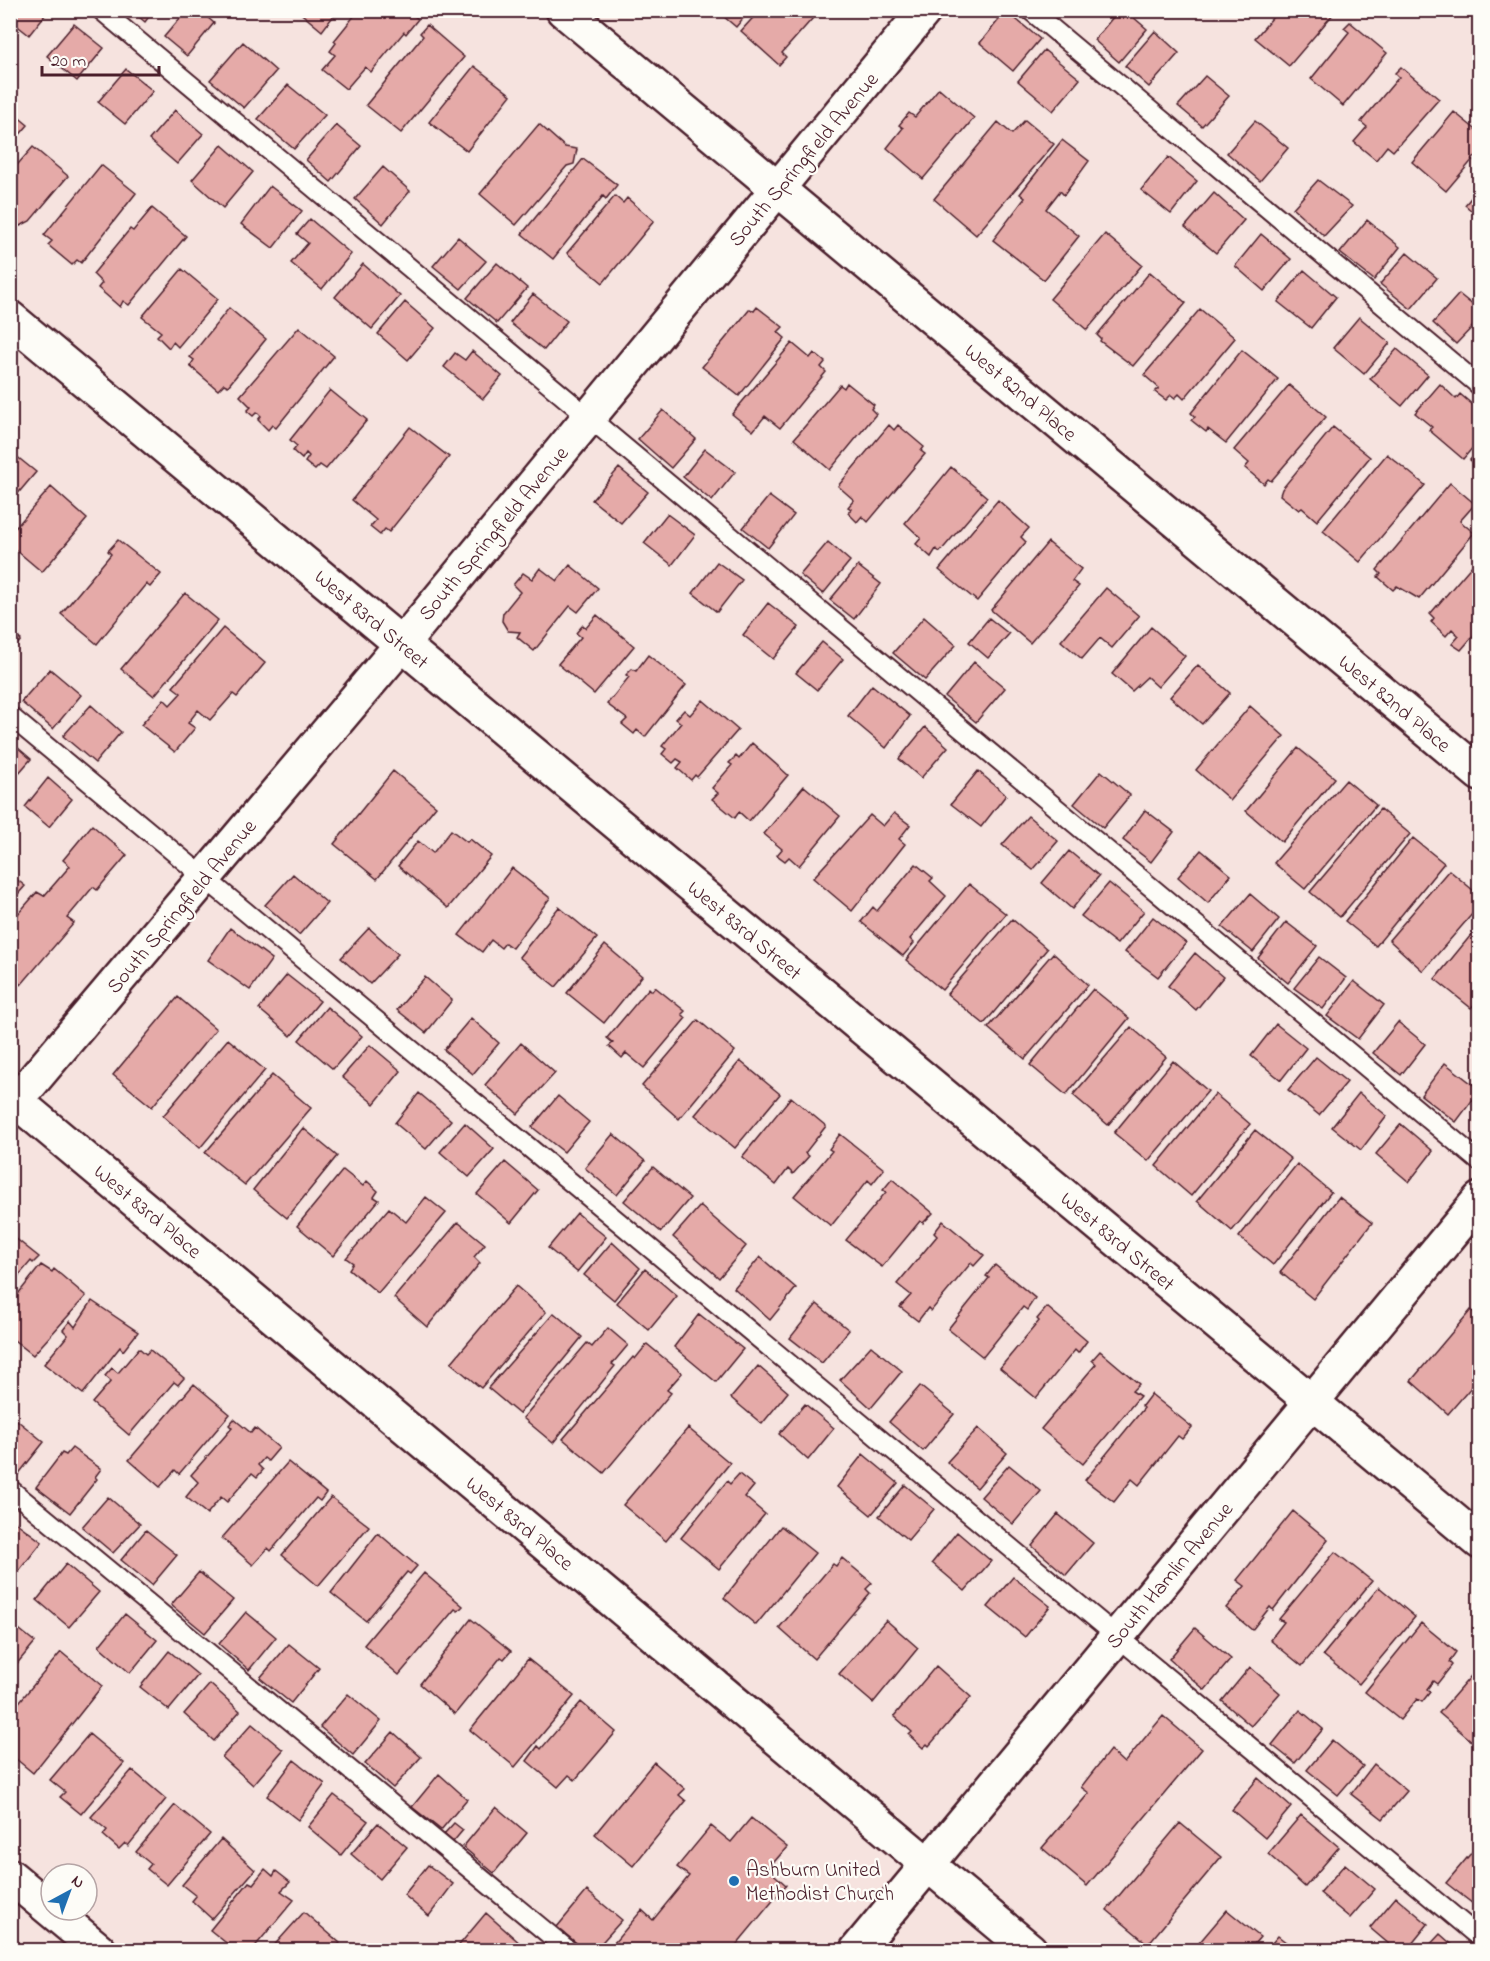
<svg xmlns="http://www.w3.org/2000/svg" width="1490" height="1961" font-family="'Indie Flower',sans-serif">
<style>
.building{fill:#e5aaa8;stroke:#4a1f2b;stroke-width:1.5}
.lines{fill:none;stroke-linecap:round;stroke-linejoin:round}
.lane-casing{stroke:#4a1f2b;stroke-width:22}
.street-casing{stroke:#4a1f2b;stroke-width:38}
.secondary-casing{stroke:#4a1f2b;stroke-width:38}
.lane{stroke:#fdfcf7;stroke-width:18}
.street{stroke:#fdfcf7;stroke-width:33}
.secondary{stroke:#fdfcf7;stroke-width:33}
.poi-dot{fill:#1f6fb2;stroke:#fdfcf7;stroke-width:2}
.labels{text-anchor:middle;stroke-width:4.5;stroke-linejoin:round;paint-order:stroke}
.street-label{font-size:21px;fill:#4a1f2b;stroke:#fdfcf7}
.poi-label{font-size:21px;fill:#4a1f2b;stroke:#fdfcf7;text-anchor:start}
</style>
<rect width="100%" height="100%" fill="#f6e3df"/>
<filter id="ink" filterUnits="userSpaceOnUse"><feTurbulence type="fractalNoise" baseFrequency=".0167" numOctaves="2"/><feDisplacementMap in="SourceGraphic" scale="12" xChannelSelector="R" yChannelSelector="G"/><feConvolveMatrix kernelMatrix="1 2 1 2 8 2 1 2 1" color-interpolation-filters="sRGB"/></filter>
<g filter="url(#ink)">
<!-- building -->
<path class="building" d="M10,10H49L29,35L10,20Z
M131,10H154L145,22Z
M187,10H199L214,23L187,56L164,37Z
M297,10H338L322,31Z
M356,10H407L418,19L406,34L404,32L371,72L365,67L346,89L322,70L335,55L330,51L336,43L334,41L355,15Z
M716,10H745L742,14L745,16L736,27Z
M760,10H820L782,53L786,57L779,65L741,31Z
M1119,10H1125L1147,29L1119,62L1094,40Z
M1279,10L1335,12L1289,66L1255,38Z
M1006,11L1040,39L1013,71L980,43Z
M1350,22L1387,53L1343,106L1311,79L1349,32L1344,28Z
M74,24L104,48L77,81L47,56Z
M427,25L464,57L401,133L366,105L423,36L420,33Z
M1155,31L1179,53L1149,87L1125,66Z
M243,42L276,71L244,108L210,80Z
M1044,50L1080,79L1053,111L1018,81Z
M474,66L511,95L467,151L429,122Z
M1401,67L1439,99L1393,151L1387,146L1376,160L1354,142L1367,127L1361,122L1399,77L1395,73Z
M126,69L153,91L125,124L98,102Z
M1205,76L1229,96L1202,126L1178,106Z
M288,85L325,115L294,149L258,119Z
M939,88L974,118L923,179L887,148L903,128L899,125L909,113L915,117Z
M10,110L28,125L10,146Z
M175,110L203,134L177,164L149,140Z
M1454,112L1480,133V151L1446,191L1412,162Z
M1025,120L1054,144L976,235L934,199L998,122L1012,134Z
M1255,121L1288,148L1260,181L1227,153Z
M539,124L565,147L577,149L574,164L567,166L516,225L480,194Z
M336,125L361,146L331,182L306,160Z
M1062,140L1089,161L1064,195L1060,191L1046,209L1079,236L1044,280L993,240L1025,198L1020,194Z
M222,145L253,172L223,208L192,180Z
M33,147L68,176L30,221L20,226L10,217L16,210L10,208V173Z
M1168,157L1197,181L1171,214L1141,190Z
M583,159L617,185L606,199L603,196L553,259L522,234Z
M101,165L136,193L81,263L77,260L72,265L48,245L52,241L44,235Z
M383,167L410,191L383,224L355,199Z
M1318,180L1352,206L1324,236L1293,208Z
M270,186L302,211L273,248L241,224Z
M1480,187V218L1465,205Z
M1214,193L1244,220L1216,253L1185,227Z
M615,196L623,203L627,198L654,221L603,283L567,253Z
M152,208L186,236L129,305L123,301L120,307L98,288L102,283L93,274L130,229L133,231Z
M310,219L351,254L322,289L291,263L308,243L297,234Z
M1367,220L1400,247L1374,280L1340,253Z
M1105,234L1142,265L1087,330L1050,299Z
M1261,234L1291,259L1264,291L1235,266Z
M458,237L486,261L461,289L433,266Z
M1407,253L1437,278L1411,309L1380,284Z
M497,263L527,288L497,323L467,298Z
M363,264L400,296L372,329L335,297Z
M182,269L218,299L178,347L173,342L169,348L157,336L161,332L142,317Z
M1304,270L1336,297L1311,328L1278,302Z
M1150,272L1186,303L1133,366L1100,341L1101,339L1097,335Z
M533,294L567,321L544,350L510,323Z
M1459,294L1480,311V319L1456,344L1433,323Z
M405,302L435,328L408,360L378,334Z
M757,307L783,327L778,332L785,338L739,396L702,367L750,309L754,311Z
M229,308L266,339L228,386L224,384L218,390L190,366L194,360L190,357Z
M1200,309L1235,338L1184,399L1179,394L1175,398L1171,395L1166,400L1155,392L1159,388L1144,375Z
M1359,317L1390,343L1364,374L1333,348Z
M299,327L334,356L276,428L272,425L268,430L258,420L261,416L257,412L253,416L247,411L251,407L240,396Z
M792,343L810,358L814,353L825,362L821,367L826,372L780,428L765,416L753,431L732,414Z
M1397,349L1428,375L1402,406L1370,379Z
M1242,350L1278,379L1226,443L1208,429L1206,432L1191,420L1195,417L1191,413Z
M472,351L502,376L483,399L444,367L455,353L465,360Z
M847,383L874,405L871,409L876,414L830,470L794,439L840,385L844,388Z
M1440,384L1456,399L1460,394L1480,411V439L1463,459L1429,430L1432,427L1415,413Z
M1289,385L1326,417L1271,481L1268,479L1264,484L1245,468L1249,463L1234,450Z
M330,390L367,420L326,469L320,465L315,470L305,462L309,456L306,453L302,459L293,451L297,446L290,440Z
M663,410L696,439L671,468L638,439Z
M889,425L894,430L898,425L924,447L921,451L925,454L868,522L862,516L857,522L848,513L851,509L848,507L854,500L838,486Z
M410,427L449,457L389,532L385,529L380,535L370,527L376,520L352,500Z
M1333,427L1370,457L1317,521L1302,508L1299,510L1280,495L1282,489Z
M705,449L735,472L712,501L683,477Z
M1480,449V468L1470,460Z
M10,451L36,472L10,503Z
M1387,454L1425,485L1360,562L1323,531Z
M951,467L987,497L940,552L936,549L931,557L916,544L921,538L905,523Z
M619,468L648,492L621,523L592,500Z
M1450,483L1475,504L1460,521L1474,533L1419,599L1397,586L1393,590L1378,577L1381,574L1377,570Z
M51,487L87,519L42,572L10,545V534Z
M769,496L794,515L768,548L743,528Z
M998,500L1029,528L1021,537L1026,542L977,601L939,570Z
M667,514L695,535L672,565L644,543Z
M118,540L161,574L150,587L146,584L97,644L61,614L111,554L108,551Z
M828,542L850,561L823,594L800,575Z
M1048,542L1081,569L1072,581L1079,586L1030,643L991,610Z
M1480,556V628L1461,650L1452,644L1459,636L1452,629L1446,636L1431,622L1434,618L1430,614Z
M717,562L742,580L717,612L693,593Z
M570,565L598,588L578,612L570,606L534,651L517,637L520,632L508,631L502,621L503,613L520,592L513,585L523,573L532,579L540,568L557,581Z
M858,566L881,584L854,619L830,600Z
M1106,588L1139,616L1112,648L1100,638L1082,659L1061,641Z
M185,593L218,620L154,696L121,669Z
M768,603L799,627L773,659L743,635Z
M597,615L634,646L594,694L558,664L581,637L576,633L583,625L586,628Z
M924,617L956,645L925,680L893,653Z
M989,618L1009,634L988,658L969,642Z
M1151,627L1185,656L1158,687L1147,677L1132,691L1112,674Z
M223,628L265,663L237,697L233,694L210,720L198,710L188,723L195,728L175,752L141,725L164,699L170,705L181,693L173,687Z
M10,631L21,640L10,653Z
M822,642L843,659L817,690L796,673Z
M648,655L686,685L645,737L637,730L634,734L622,724L627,719L607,704L629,677L626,675L632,669L636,671Z
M974,662L1005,688L976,722L945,697Z
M1198,665L1230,693L1202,724L1170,697Z
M50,669L81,695L53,729L21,702Z
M872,685L910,716L886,748L848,716Z
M703,700L738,730L697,777L695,775L691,780L677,768L682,762L677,759L673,763L662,754L666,749L662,746L681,723L676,719L684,710L690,715Z
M91,705L121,732L95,763L63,736Z
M1250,706L1284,736L1230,800L1196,770Z
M925,727L948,747L921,778L899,759Z
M10,741L31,759L10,783Z
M752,743L788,775L749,821L739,812L735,818L712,799L718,793L712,788L732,765L729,763L736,756L739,759Z
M1298,748L1335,778L1282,842L1246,811Z
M393,771L436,806L377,879L334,844Z
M978,771L1006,795L981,827L951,804Z
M1101,771L1130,795L1103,828L1074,804Z
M48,778L72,799L49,827L25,807Z
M1346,780L1376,805L1305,889L1274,863Z
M804,786L840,816L799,866L789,857L785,861L777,855L782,849L764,834Z
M1380,809L1410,834L1340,917L1310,892Z
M1145,810L1174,832L1151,862L1123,840Z
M894,813L910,825L899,839L905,844L852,911L813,878L870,815L883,826Z
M1028,816L1058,841L1033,870L1002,845Z
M92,825L127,855L97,890L93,887L67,918L74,923L21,985L17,981L13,988L10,986V923L37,892L44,896L70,866L63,860Z
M451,830L467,842L470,839L491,856L448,908L398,866L418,841L433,853Z
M1413,838L1444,863L1376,946L1345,921Z
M1201,850L1231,875L1208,903L1178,877Z
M1069,851L1099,876L1072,909L1042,883Z
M916,864L933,878L930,881L946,896L910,939L914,943L903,956L861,922L873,907L877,911Z
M512,868L550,898L512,948L505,943L501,948L491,940L482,952L459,935Z
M1449,870L1480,896V905L1423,971L1389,940Z
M10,874L25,886L10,903Z
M293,874L327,903L299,935L265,905Z
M1109,883L1144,911L1117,944L1081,916Z
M969,884L1006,914L942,990L906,960Z
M1250,894L1279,919L1253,952L1222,927Z
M559,907L597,938L556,987L519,957Z
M1153,917L1186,943L1158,977L1125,952Z
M1012,919L1047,949L984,1024L947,994Z
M1286,922L1317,946L1288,983L1258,958Z
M1480,924V998L1471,1008L1435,979Z
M230,928L272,959L250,990L208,960Z
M369,928L398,954L370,984L341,958Z
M605,945L642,976L604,1023L567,993Z
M1053,953L1088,985L1025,1059L988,1028Z
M1195,953L1223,977L1196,1010L1168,986Z
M1319,957L1346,978L1323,1009L1294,988Z
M287,975L320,1001L291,1036L259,1009Z
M425,977L452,1000L426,1033L397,1010Z
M1354,981L1384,1005L1358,1039L1327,1016Z
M655,987L685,1011L682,1014L686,1018L644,1068L626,1053L622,1058L609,1046L613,1043L607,1038L649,988L652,991Z
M1093,989L1129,1018L1066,1095L1030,1065Z
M178,997L216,1029L152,1107L113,1075Z
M327,1007L362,1036L333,1069L299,1040Z
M471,1018L499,1043L473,1074L444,1050Z
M698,1020L735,1051L679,1119L642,1086Z
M1398,1022L1425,1044L1401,1075L1373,1053Z
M1276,1024L1306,1048L1281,1080L1251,1056Z
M1131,1027L1166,1057L1108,1125L1073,1095Z
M228,1039L265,1070L200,1148L163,1116Z
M521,1043L555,1073L518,1114L485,1085Z
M370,1045L401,1071L374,1104L342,1077Z
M1316,1057L1347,1082L1319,1115L1288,1090Z
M740,1061L780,1094L735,1148L695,1115Z
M1173,1061L1208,1091L1148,1161L1114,1133Z
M1445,1063L1480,1090L1456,1122L1421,1095Z
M272,1075L311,1108L245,1185L205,1153Z
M419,1093L451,1120L426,1149L395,1123Z
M1359,1093L1387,1116L1361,1150L1332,1127Z
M1215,1094L1250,1124L1191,1196L1156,1166Z
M558,1096L589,1122L564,1152L532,1127Z
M791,1097L826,1126L805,1153L809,1156L793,1174L788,1169L776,1185L742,1157Z
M465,1123L494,1149L469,1177L440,1152Z
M1401,1124L1433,1151L1409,1182L1376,1154Z
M303,1128L337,1156L287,1218L253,1190Z
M1255,1130L1291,1159L1232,1231L1197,1201Z
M613,1134L645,1161L617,1195L585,1168Z
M840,1134L884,1169L872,1184L868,1180L831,1226L794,1196L832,1151L829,1149Z
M505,1162L538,1190L511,1223L477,1194Z
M1297,1164L1331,1192L1273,1265L1239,1237Z
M653,1167L690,1198L661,1232L624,1201Z
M343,1170L363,1186L367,1181L378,1191L374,1197L379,1200L333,1256L297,1226Z
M892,1179L933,1213L923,1223L920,1221L882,1267L846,1240L886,1192L883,1190Z
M426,1197L446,1213L378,1293L349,1269L353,1263L346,1258L389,1208L406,1222Z
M1339,1197L1372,1223L1313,1299L1280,1272Z
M700,1206L746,1246L719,1278L673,1237Z
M577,1213L606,1237L577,1272L548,1248Z
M943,1221L984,1255L974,1266L971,1263L931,1311L928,1308L918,1321L900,1307L911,1295L897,1284L937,1236L934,1233Z
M458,1222L485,1244L474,1257L480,1263L427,1327L394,1298Z
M10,1234L39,1257L33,1263L31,1261L10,1286Z
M612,1242L640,1268L614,1300L584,1275Z
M760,1257L796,1288L770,1320L734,1288Z
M41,1265L52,1272L54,1269L86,1296L33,1355L10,1337V1304Z
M995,1265L1035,1298L1027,1310L1023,1307L983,1357L948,1329L989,1278L986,1276Z
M645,1269L677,1296L649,1330L617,1303Z
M516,1286L546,1312L481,1388L451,1363Z
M92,1301L138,1332L123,1351L120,1347L83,1394L44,1364L68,1335L63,1330L70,1321L75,1327Z
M817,1304L849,1330L822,1363L790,1338Z
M1047,1307L1087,1341L1078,1353L1075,1350L1036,1398L1000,1368L1039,1321L1037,1319Z
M1471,1310L1480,1317V1377L1448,1414L1411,1381Z
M554,1313L582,1337L519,1414L488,1388Z
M699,1314L743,1349L716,1382L674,1347Z
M608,1328L628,1345L612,1364L615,1366L553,1443L523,1418L587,1343L592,1347Z
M647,1344L682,1373L667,1390L671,1393L604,1473L563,1439L633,1357L635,1359Z
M871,1346L902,1371L871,1408L840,1380Z
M139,1348L146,1354L150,1350L184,1378L178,1385L174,1382L129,1435L92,1403L111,1381L105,1376L112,1368L118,1373Z
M1100,1351L1139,1384L1132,1391L1140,1396L1083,1464L1041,1429L1096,1364L1092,1360Z
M758,1366L788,1392L762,1424L731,1398Z
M194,1384L230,1414L179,1474L175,1470L160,1487L129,1460Z
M920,1386L954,1414L923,1451L889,1422Z
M1151,1394L1192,1427L1182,1439L1178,1436L1139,1485L1132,1479L1114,1502L1085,1480L1144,1408L1142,1406Z
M805,1404L834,1428L808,1460L779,1434Z
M13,1417L44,1442L17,1476L10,1471V1420Z
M234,1419L251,1433L255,1428L279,1448L268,1461L264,1458L258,1465L263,1470L257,1477L252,1473L227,1502L221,1497L207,1514L186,1497L198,1482L191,1475L232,1428L229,1425Z
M688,1428L730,1463L666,1541L623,1505Z
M978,1428L1007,1453L977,1488L947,1462Z
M72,1448L101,1469L95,1477L97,1479L70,1513L36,1487L62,1453L66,1455Z
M863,1454L898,1483L871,1515L837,1487Z
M288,1462L326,1493L320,1501L316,1498L271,1551L268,1548L253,1565L222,1538Z
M1009,1465L1041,1491L1013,1524L981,1497Z
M739,1474L754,1486L745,1497L765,1514L719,1569L681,1538L727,1481L730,1484Z
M905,1485L934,1509L908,1540L879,1516Z
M108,1497L140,1524L113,1553L82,1527Z
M331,1497L369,1526L318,1586L282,1555Z
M1293,1511L1328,1540L1273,1610L1270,1607L1252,1630L1226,1608L1245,1586L1237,1580Z
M1058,1514L1093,1543L1066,1575L1032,1546Z
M10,1518L42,1542L13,1578L10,1576Z
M781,1526L815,1553L756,1625L724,1598Z
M146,1530L177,1555L152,1585L121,1560Z
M957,1532L991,1561L965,1591L932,1563Z
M378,1533L417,1566L410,1574L407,1572L366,1621L331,1593Z
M1335,1552L1372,1581L1302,1666L1270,1640L1284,1622L1279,1619Z
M842,1558L872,1583L866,1589L870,1593L814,1659L779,1628L833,1564L836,1566Z
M66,1564L99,1592L69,1627L37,1600Z
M199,1572L233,1600L205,1633L171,1605Z
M424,1573L463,1606L458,1611L455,1609L399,1675L364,1645Z
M1013,1577L1050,1606L1025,1637L988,1607Z
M1379,1587L1415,1617L1359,1684L1323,1655Z
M246,1612L276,1637L249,1670L219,1644Z
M125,1614L157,1640L130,1673L99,1646Z
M471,1619L511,1651L504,1659L501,1657L455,1714L420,1684Z
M886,1620L918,1648L873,1703L839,1674Z
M10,1622L35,1642L10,1672Z
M1421,1623L1456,1652L1449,1662L1452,1665L1437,1684L1433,1681L1427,1689L1430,1692L1422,1702L1417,1699L1400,1720L1365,1692Z
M1195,1628L1231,1659L1205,1690L1169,1659Z
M289,1644L319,1668L291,1703L260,1678Z
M169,1651L198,1675L169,1710L140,1687Z
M61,1652L102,1686L33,1773L10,1754V1713Z
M528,1659L574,1696L515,1767L470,1730Z
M936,1666L971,1697L929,1746L927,1744L923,1748L909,1735L912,1732L894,1716Z
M1250,1667L1280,1693L1251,1726L1222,1701Z
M1471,1676L1480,1682V1748L1439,1713Z
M210,1684L240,1711L214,1741L184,1714Z
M348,1694L381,1721L353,1755L320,1727Z
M581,1702L616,1732L575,1780L569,1775L558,1787L527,1761L538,1746L541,1749Z
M1300,1710L1323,1729L1295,1763L1272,1745Z
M1163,1716L1202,1749L1087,1886L1042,1848L1089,1793L1081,1787L1110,1750L1124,1763Z
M252,1724L283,1750L253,1785L222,1757Z
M393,1732L421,1757L393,1788L365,1764Z
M89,1734L124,1763L81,1814L60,1797L65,1792L50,1780Z
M1332,1740L1363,1766L1338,1795L1307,1770Z
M294,1760L325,1784L298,1820L267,1796Z
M654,1762L685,1789L679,1795L686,1801L633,1866L595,1834Z
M1374,1764L1407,1791L1383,1819L1351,1794Z
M132,1770L166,1799L128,1846L125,1843L119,1849L103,1835L107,1830L91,1817Z
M439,1774L467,1799L441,1830L412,1807Z
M1258,1778L1291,1807L1265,1838L1232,1810Z
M334,1795L368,1821L341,1855L308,1827Z
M175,1805L210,1834L167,1885L147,1869L151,1864L136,1852Z
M496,1807L527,1833L494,1873L463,1847Z
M1301,1815L1339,1847L1305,1887L1268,1854Z
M751,1818L787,1847L768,1869L786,1885L732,1950H608L642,1910L653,1920L689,1876L677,1867L711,1826L731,1842Z
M378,1823L407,1847L380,1879L351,1854Z
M454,1823L463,1830L453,1842L444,1834Z
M1180,1823L1221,1857L1148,1944L1107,1910Z
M221,1839L255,1870L212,1919L192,1901L196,1896L182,1885Z
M1472,1852L1480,1858V1904L1477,1907L1446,1883Z
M1345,1864L1375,1889L1350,1918L1320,1893Z
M428,1865L453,1884L429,1916L404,1895Z
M265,1869L273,1876L276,1871L290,1882L281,1891L294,1900L252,1950H235L210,1930L249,1882L253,1884Z
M587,1891L622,1920L595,1950H585L557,1927Z
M1396,1897L1428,1924L1407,1950H1396L1370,1928Z
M1227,1910L1260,1937L1249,1950H1193Z
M304,1912L340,1943L333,1950H270Z
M486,1913L522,1945L518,1950H455Z
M1440,1934L1458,1950H1425Z
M1278,1936L1296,1950H1266Z"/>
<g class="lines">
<defs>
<path id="lane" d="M101,10L1480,1162
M1030,10L1480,386
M10,716L1480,1938
M10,1489L568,1950"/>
<path id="street" d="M563,10L1480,774
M10,1096L1030,1950
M10,1108L402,644L925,10
M10,1876L99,1950
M857,1950L1480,1199"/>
<path id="secondary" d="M10,318L1480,1542"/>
</defs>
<!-- lane casing -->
<use href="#lane" class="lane-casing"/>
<!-- street casing -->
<use href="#street" class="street-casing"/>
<!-- secondary casing -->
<use href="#secondary" class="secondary-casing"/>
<!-- lane -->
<use href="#lane" class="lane"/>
<!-- street -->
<use href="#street" class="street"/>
<!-- secondary -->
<use href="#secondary" class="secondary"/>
</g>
</g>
<!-- markers -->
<circle class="poi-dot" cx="734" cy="1881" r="6"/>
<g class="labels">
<!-- street labels -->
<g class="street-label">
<text transform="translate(803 159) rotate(-50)" y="7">South Springfield Avenue</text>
<text transform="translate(1021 392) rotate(40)" y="7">West 82nd Place</text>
<text transform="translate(493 533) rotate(-50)" y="7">South Springfield Avenue</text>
<text transform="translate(372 619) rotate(40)" y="7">West 83rd Street</text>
<text transform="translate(1395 703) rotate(40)" y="7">West 82nd Place</text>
<text transform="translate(181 906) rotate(-50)" y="7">South Springfield Avenue</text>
<text transform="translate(745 930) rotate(40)" y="7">West 83rd Street</text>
<text transform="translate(148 1211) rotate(40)" y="7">West 83rd Place</text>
<text transform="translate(1118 1241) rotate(40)" y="7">West 83rd Street</text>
<text transform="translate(520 1523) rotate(40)" y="7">West 83rd Place</text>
<text transform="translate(1169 1575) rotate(-50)" y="7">South Hamlin Avenue</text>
</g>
<!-- poi labels -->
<g class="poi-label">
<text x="746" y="1876">Ashburn United<tspan x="746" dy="24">Methodist Church</tspan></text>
</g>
</g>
<!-- margin -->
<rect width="1490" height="1961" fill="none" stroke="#fdfcf7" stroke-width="36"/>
<rect x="18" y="18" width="1454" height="1925" fill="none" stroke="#4a1f2b" stroke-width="2" filter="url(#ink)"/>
<!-- north arrow -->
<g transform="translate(69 1892) rotate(41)"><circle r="28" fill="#fdfcf7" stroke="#b5a4a5" stroke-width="1.5"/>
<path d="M0-4.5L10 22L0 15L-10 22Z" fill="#1f6fb2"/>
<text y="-9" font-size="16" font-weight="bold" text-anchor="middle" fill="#4a1f2b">N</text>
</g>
<!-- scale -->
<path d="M42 66v9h117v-9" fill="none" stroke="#4a1f2b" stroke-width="3"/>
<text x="51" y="66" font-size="18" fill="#4a1f2b" stroke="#fdfcf7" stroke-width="4.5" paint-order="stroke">20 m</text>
</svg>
